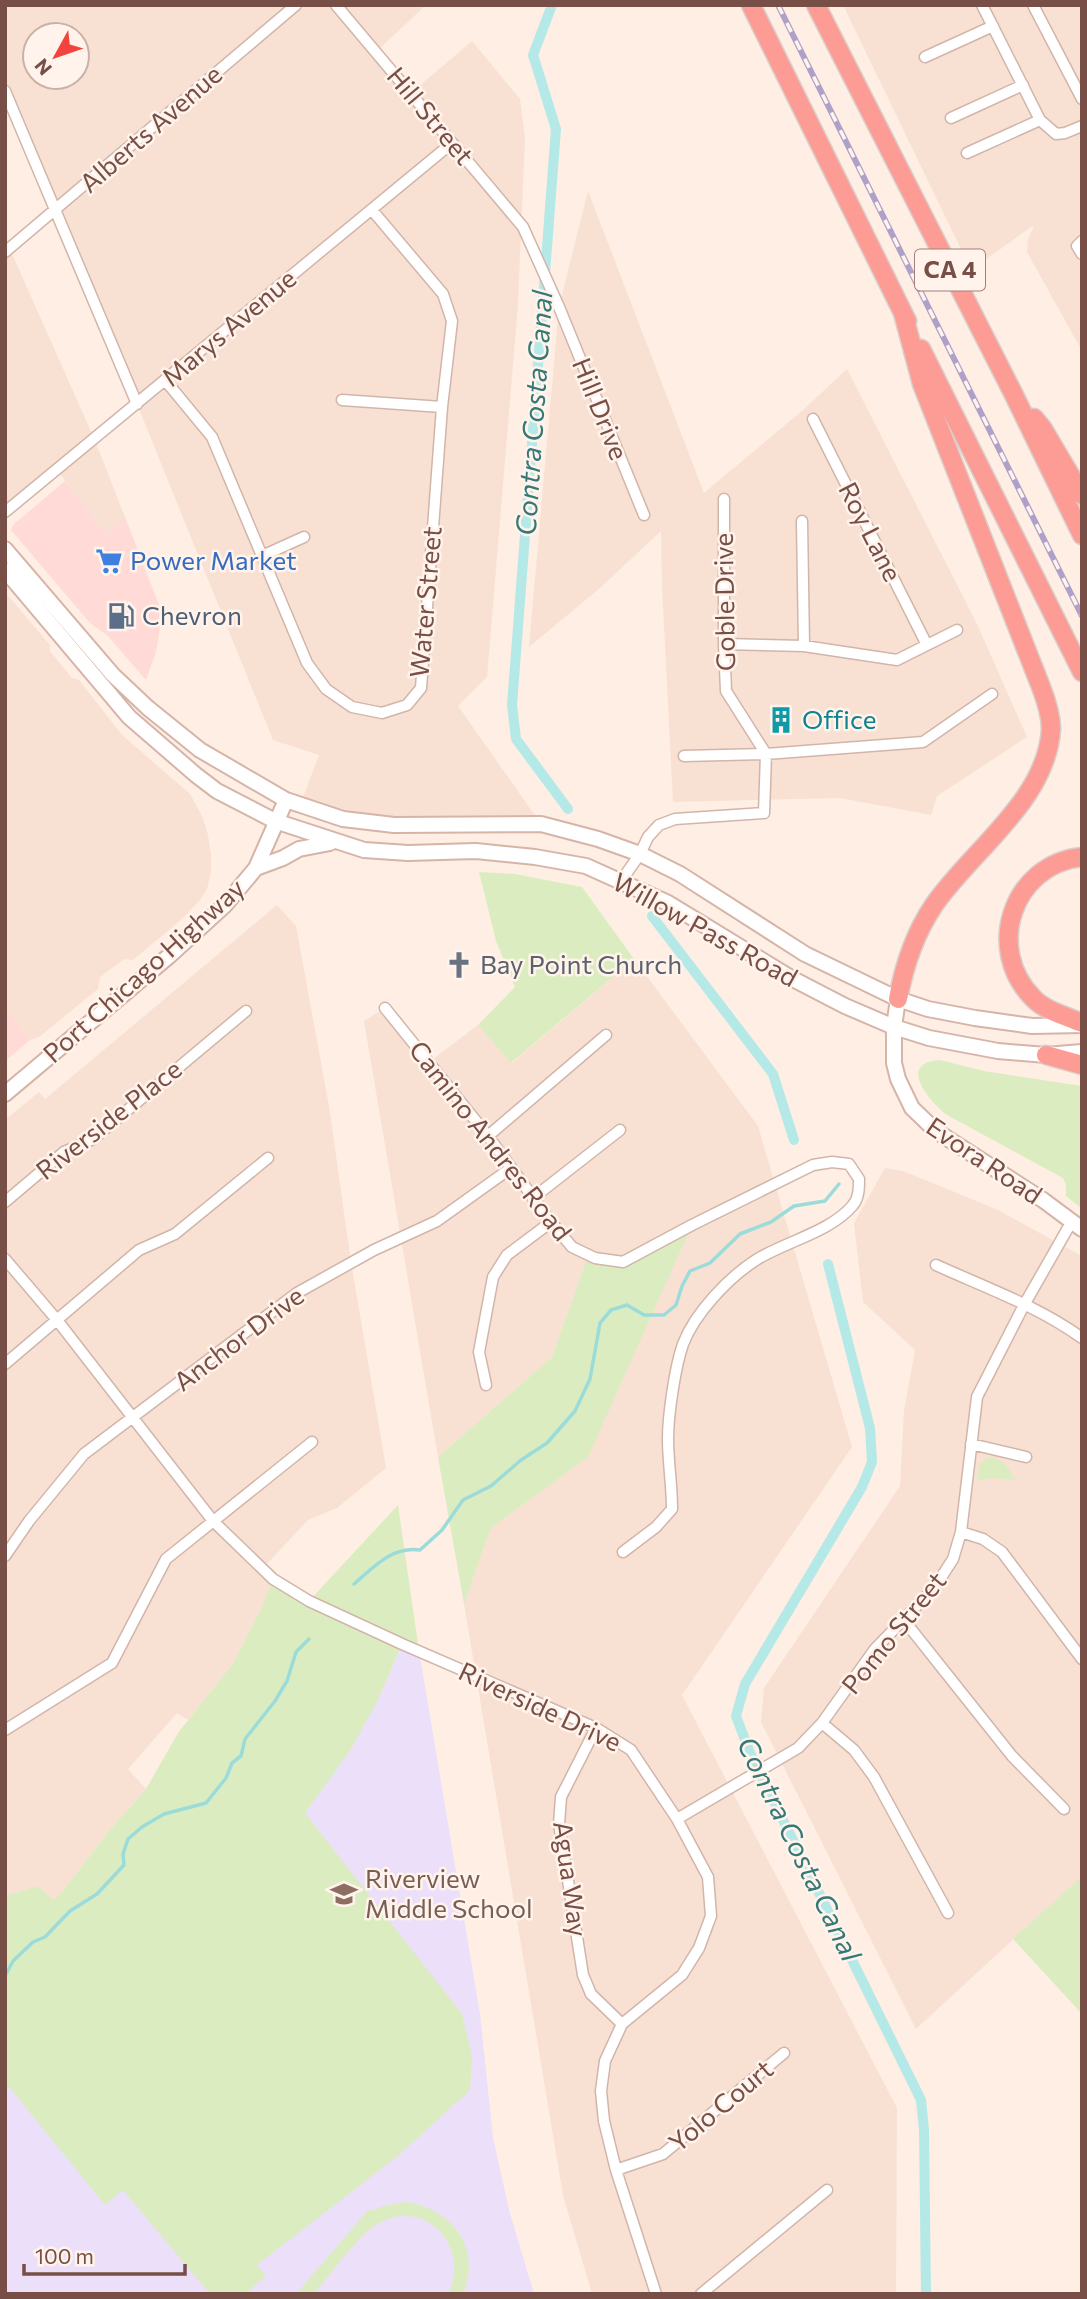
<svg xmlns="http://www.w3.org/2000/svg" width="1087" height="2299" font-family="Commissioner,sans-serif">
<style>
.residential{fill:#f8e1d3;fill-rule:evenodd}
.commercial{fill:#ffdad6}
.education{fill:#ebdffa}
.green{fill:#dbedc0}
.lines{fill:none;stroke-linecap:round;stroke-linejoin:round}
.stream{stroke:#9bdcda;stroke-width:3.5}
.canal{stroke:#b5e9e7;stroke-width:10}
.street-casing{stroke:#d2b5aa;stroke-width:13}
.secondary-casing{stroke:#d6b4a8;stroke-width:18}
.highway-casing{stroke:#d9cecb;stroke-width:21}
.street{stroke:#fff;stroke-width:10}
.secondary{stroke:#fff;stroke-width:14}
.highway{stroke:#fd9c94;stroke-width:18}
.rail-casing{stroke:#aea0c9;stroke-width:6}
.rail{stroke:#fff3eb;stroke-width:3.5;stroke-dasharray:10;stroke-linecap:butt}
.labels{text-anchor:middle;stroke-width:5;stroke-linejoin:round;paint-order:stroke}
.shield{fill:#fff3eb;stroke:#a08078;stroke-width:2}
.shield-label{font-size:24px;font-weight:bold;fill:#784f46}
.street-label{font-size:26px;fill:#784f46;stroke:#fff3eb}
.shop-label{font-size:26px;fill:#366cbe;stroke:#fff3eb;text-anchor:start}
.service-label{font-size:26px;fill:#4e5e75;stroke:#fff3eb;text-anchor:start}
.culture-label{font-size:26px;fill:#0d838f;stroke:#fff3eb;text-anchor:start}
.worship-label{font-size:26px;fill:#5b616d;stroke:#fff3eb;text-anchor:start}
.education-label{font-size:26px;fill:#785e54;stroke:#fff3eb;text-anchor:start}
.water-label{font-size:28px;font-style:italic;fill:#367876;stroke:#fff3eb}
</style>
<rect width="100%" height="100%" fill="#feeee3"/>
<!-- residential -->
<path class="residential" d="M5,5H426L376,52L411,93L472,41L520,99L525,138L518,304L487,677L458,706L541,824L394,825L300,805L319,755L273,740L137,404L5,91ZM35,35H77V77H35Z
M843,5H1082V351L1027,252L1028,240L1034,225L971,270Z
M588,191L704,493L803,410L847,369L977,624L1027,737L937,796L931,815L840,798L673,802L662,587L661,531L600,588L529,647L559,307Z
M5,238L94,438L125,517L106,534L56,469L5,512Z
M5,592L50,645V651L72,678L79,680L122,735L190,794L202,816L208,835L211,855V871L207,889L200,900L183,918L133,960L124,959L100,977L98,989L39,1037L30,1040L5,1008Z
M277,905L296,926L329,1106L351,1262L386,1468L337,1508L308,1520L263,1568L273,1579L262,1607L233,1663L188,1720L177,1713L128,1769L146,1789L109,1831L62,1892L53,1900L5,1896V1120L39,1092L45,1099Z
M634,959L758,1126L852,1447L682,1695L897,2108L896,2294H592L563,2195L464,1604L491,1528L588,1456L623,1262L588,1255L552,1357L438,1457L364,1021L385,1008L429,1062L478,1025L512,1063Z
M885,1168L903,1171L996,1209L1082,1256V1876L916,2029L761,1722L764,1688L900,1486L904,1411L915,1350L863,1302L854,1223Z"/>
<!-- commercial -->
<path class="commercial" d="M65,481L106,534L125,517L162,613L156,652L146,680L108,636L90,623L11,530L13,525Z
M5,1008L30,1040L5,1061Z"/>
<!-- education -->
<path class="education" d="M402,1644L419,1651L480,2014L493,2138L509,2210L534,2294H5V2087L9,2086L378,1700Z"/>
<!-- green -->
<path class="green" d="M479,872L515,874L582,887L634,959L511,1063L478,1025L515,987L496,941Z
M940,1060L984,1071L1082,1086V1209L1066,1196V1185L1063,1178L947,1115C930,1102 896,1063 940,1060Z
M692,1225L588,1457L491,1528L464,1604L438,1457L552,1357L588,1255L623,1262Z
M988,1457C1004,1458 1008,1468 1016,1480L992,1478L978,1481L979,1464Z
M398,1505L419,1651L402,1644L378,1700L351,1749L305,1813L462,2014L472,2056L470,2090L399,2155L257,2265L266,2276L245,2294H210L123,2190L105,2205L9,2087H5V1896L38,1886L53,1900L62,1892L109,1831L146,1789L178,1733L233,1663L262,1607L273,1579L309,1601Z
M1082,1876V2014L1013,1939Z
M405,2202C451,2207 483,2248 463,2294H448C471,2250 428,2198 381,2222C360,2232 331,2274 314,2294H296L369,2209L371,2211L383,2206Z"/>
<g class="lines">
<!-- stream -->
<path class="stream" d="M354,1584C374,1567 392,1546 420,1550L442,1530L463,1500L491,1486L521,1460L547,1443L575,1411L590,1379L600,1323L611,1310L627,1305L644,1315H664L676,1305L682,1286L690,1271L710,1263L740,1234L771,1222L794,1206L825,1201L839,1184
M5,1976L13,1961L33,1942L45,1937L70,1911L97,1894L124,1865L123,1854L128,1839L142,1827L164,1814L206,1803L226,1778L232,1763L241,1756L245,1739L275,1701L287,1681L296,1652L309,1639"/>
<!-- canal -->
<path class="canal" d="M552,5L533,55L556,129L512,705L516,739L568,809
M652,916L773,1074L794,1140
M828,1264L870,1428L872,1462L862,1487L745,1684L736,1716L750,1753L921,2100L924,2130L926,2294"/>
<defs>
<path id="street" d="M336,5L523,227L559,307L644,515
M982,5L1040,120L1056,134L1065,133L1082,126
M1033,5L1082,99
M925,57L993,26
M5,91L137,404
M951,118L1023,85
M967,153L1040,120
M1082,241L1077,246L1082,254
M5,252L296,5
M165,380L212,437L307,663L326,689L352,707L382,713L407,705L421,688L442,407L452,321L443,294L372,210
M342,400L442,407
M813,419L927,645
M5,512L452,143
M802,521L804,646
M262,556L304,537
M724,644L804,646L897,660L957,630
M684,756L766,754L923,742L992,694
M621,881L640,854L648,837L659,825L675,819L764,813L766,754L726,691L724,644V499
M385,1008L488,1136L551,1222L572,1247L595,1258L623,1262L692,1225L813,1165L832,1162L849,1164L859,1179C859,1188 859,1198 853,1205C831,1232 784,1242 756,1260C728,1278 695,1313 683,1344C675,1367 668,1415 668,1439C668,1462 672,1485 672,1509L656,1527L623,1552
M488,1136L606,1035
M533,1198L620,1130
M5,1202L64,1152L93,1139L246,1011
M5,1259L57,1320L213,1521L273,1579L309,1601L402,1644L596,1728L631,1750L677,1819L708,1877L711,1916L699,1948L682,1975L622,2024L605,2061L601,2091L604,2121L616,2170L656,2294
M936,1265C984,1287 1038,1306 1082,1338
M5,1364L139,1250L175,1234L268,1158
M486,1385L479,1352L493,1277L507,1255L551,1222
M971,1444L1026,1457
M961,1532L983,1539L1002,1552L1082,1659
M5,1556L29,1521L84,1454L297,1293L374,1250L437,1221L511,1168
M903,1619L1012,1756L1064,1809
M822,1723L854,1750L874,1777L948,1913
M596,1728L561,1797L559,1824L583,1975L591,1994L622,2024
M5,1730L112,1663L166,1559L312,1442
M677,1819L798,1748L822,1723L875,1649L935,1587L953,1559L961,1532L977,1397L1024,1305L1072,1221
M616,2170L663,2154L784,2053
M701,2294L827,2190"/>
<path id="secondary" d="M5,549L113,675L148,708L200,750L286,800L343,819L394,825L541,824L598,839L640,854L680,874L805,954L898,999L928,1009L975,1018L1032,1026L1082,1025
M5,570L129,717L196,775L217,791L275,821L364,850L408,853L476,851L535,857L586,866L668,903L791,978L845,1006L894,1027L929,1038L998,1051L1046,1055L1082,1052
M256,868L283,858L299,849L330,843
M898,999L894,1027V1063L898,1079L912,1108L936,1131L1043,1200L1082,1229
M5,1094L169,956L225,905L256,868L286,800"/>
<path id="highway" d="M751,5L907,321
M816,5L1014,395L1082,535
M921,349L1082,672
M1034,418L1043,429L1082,495
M1082,857C1012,864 984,950 1034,999C1046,1011 1066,1016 1082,1023
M898,999C904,966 915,933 934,905C972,850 1047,800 1051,729C1051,714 1046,700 1041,687L922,384L903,313
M1046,1055L1082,1065"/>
</defs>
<!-- street casing -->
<use href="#street" class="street-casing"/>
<!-- secondary casing -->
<use href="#secondary" class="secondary-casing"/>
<!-- highway casing -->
<use href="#highway" class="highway-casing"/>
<!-- street -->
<use href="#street" class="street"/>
<!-- secondary -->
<use href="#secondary" class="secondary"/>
<!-- highway -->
<use href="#highway" class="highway"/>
<defs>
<path id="rail" d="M778,5L1082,616"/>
</defs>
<!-- rail casing -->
<use href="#rail" class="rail-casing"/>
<!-- rail -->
<use href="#rail" class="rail"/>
</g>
<!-- icons -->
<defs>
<symbol id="supermarket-bare" viewBox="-9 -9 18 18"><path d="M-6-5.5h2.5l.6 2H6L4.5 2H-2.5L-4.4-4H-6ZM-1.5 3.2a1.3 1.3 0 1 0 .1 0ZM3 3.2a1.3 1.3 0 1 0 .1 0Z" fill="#3f7fe0" stroke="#fff3eb" stroke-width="2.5" paint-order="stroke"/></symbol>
<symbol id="fuel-bare" viewBox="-9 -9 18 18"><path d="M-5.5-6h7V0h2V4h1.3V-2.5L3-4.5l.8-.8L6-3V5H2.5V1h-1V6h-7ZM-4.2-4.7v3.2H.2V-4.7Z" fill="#5c6f8a" stroke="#fff3eb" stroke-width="2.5" paint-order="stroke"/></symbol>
<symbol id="building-bare" viewBox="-9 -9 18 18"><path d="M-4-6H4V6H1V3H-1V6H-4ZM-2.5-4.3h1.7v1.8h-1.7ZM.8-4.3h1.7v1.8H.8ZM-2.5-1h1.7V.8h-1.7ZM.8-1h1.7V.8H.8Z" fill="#0f9aa8" stroke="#fff3eb" stroke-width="2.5" paint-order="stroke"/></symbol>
<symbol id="church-bare" viewBox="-9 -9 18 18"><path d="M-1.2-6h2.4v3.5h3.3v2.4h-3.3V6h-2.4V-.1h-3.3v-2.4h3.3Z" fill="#6b7280" stroke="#fff3eb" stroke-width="2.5" paint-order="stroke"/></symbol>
<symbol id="school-bare" viewBox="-9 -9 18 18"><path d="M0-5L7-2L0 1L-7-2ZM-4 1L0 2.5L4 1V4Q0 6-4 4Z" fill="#8d6e63" stroke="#fff3eb" stroke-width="2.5" paint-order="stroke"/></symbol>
</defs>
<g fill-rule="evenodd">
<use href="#supermarket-bare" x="90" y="542" width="38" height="38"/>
<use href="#fuel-bare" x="102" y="597" width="38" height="38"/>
<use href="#building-bare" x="762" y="701" width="38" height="38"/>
<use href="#church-bare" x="440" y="946" width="38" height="38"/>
<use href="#school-bare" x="325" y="1875" width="38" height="38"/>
</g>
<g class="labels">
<!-- shield labels -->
<rect class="shield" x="915" y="249.5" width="70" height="41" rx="5"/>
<g class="shield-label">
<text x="950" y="278">CA 4</text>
</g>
<!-- street labels -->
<g class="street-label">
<text transform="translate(430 116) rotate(50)" y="9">Hill Street</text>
<text transform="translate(151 129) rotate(-41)" y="9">Alberts Avenue</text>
<text transform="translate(229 328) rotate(-40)" y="9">Marys Avenue</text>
<text transform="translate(600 409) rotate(68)" y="9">Hill Drive</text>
<text transform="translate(870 532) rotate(63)" y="9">Roy Lane</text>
<text transform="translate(426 602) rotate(-85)" y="9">Water Street</text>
<text transform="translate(725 602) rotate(-91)" y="9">Goble Drive</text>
<text transform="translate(705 930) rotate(29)" y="9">Willow Pass Road</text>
<text transform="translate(144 971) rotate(-42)" y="9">Port Chicago Highway</text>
<text transform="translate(109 1120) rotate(-38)" y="9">Riverside Place</text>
<text transform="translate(490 1141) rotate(52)" y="9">Camino Andres Road</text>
<text transform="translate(984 1161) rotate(34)" y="9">Evora Road</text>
<text transform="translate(239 1339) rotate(-37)" y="9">Anchor Drive</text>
<text transform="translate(894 1633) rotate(-51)" y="9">Pomo Street</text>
<text transform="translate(540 1707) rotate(25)" y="9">Riverside Drive</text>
<text transform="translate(570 1879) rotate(82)" y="9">Agua Way</text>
<text transform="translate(721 2106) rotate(-40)" y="9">Yolo Court</text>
</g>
<!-- shop labels -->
<g class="shop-label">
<text x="130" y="570">Power Market</text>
</g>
<!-- service labels -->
<g class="service-label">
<text x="142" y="625">Chevron</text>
</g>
<!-- culture labels -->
<g class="culture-label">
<text x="802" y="729">Office</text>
</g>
<!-- worship labels -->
<g class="worship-label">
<text x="480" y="974">Bay Point Church</text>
</g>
<!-- education labels -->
<g class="education-label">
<text x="365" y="1888">Riverview<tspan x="365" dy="30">Middle School</tspan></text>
</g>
<!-- water labels -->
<g class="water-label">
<text transform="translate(534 413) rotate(-86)" y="10">Contra Costa Canal</text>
<text transform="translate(799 1849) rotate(64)" y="10">Contra Costa Canal</text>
</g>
</g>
<!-- border -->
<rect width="1087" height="2299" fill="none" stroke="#784f46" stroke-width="14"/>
<!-- north arrow -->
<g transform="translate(56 56) rotate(230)"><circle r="33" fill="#fff3eb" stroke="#c9b1a9" stroke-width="2"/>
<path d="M0-5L12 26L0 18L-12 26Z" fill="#f2433e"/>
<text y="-10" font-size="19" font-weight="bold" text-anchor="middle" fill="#784f46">N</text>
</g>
<!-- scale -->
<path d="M24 2264v10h161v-10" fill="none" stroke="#784f46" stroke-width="3.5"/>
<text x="35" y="2264" font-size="21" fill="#784f46" stroke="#fff3eb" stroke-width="5" paint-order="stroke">100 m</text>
</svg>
